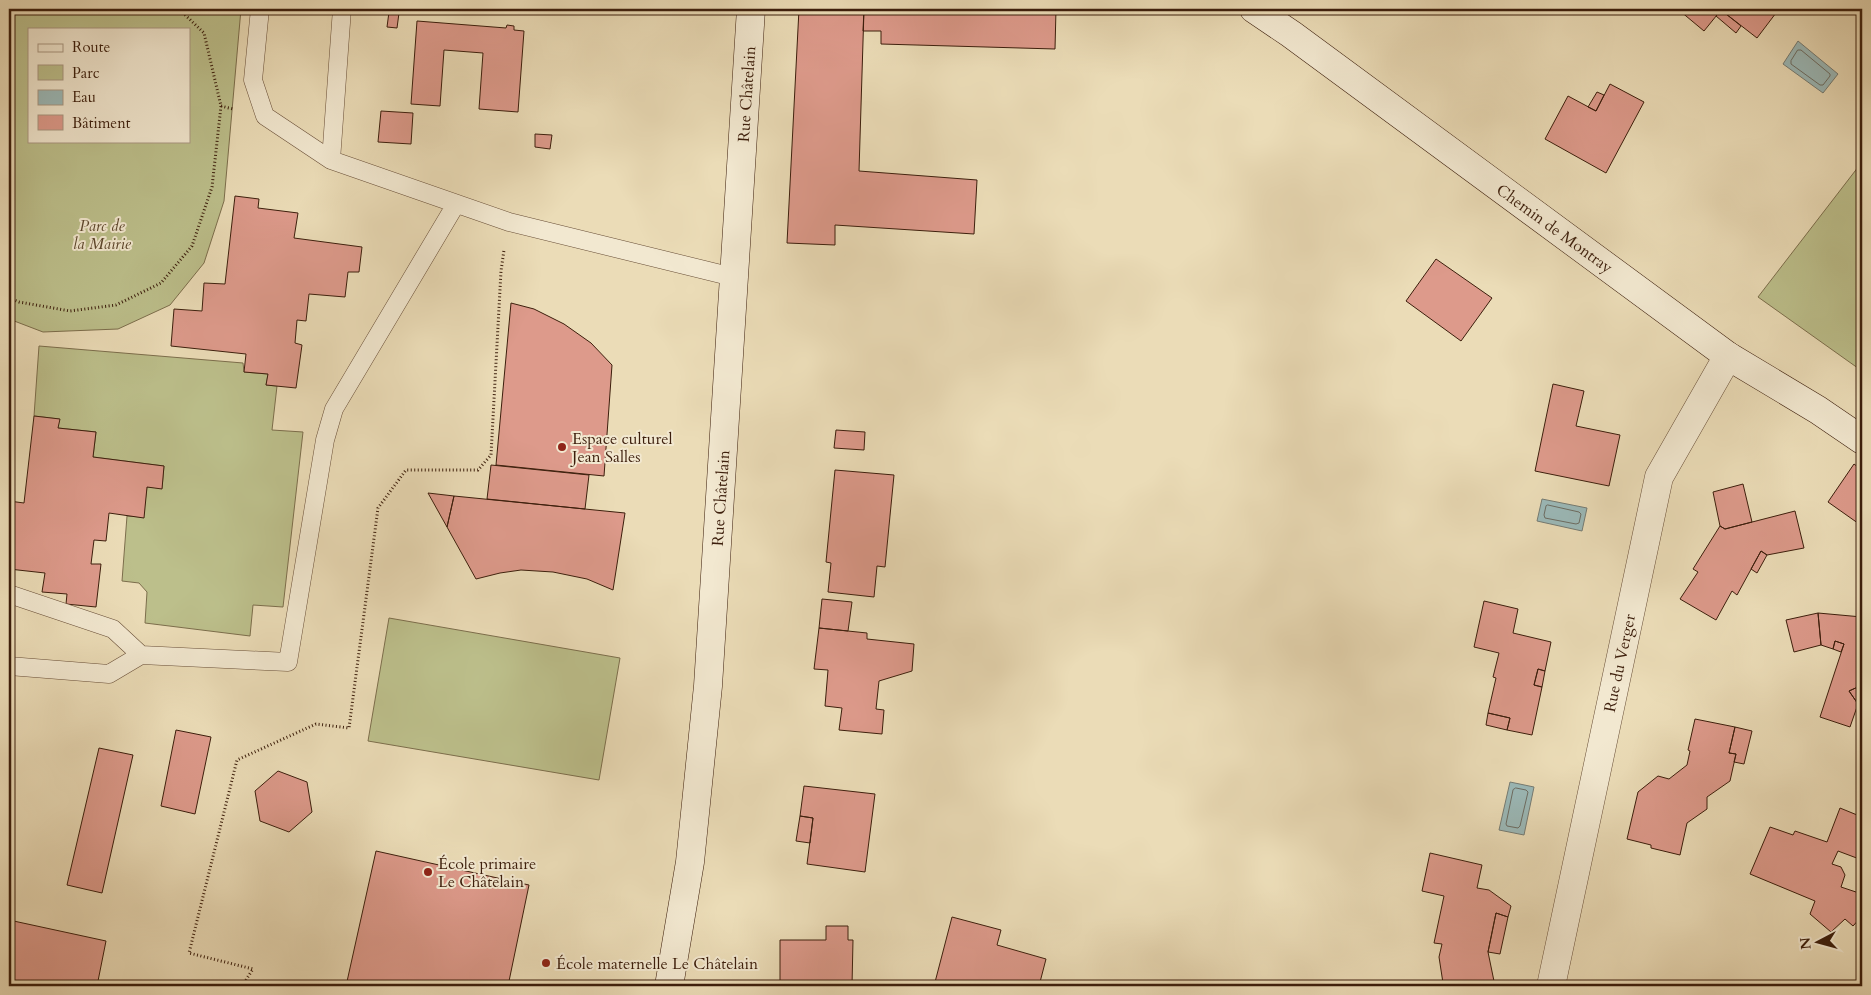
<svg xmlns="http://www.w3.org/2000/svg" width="1871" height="995" font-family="Cardo,serif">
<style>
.green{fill:#bcbf8b;stroke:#7c6e4c;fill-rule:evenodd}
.water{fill:#9bb9b8;stroke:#757b73}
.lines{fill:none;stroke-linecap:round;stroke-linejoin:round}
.shore{stroke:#6c6c62;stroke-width:1}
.building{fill:#dd9a8b;stroke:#3c1e0c}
.lane-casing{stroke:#684e37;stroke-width:19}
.street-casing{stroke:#684e37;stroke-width:29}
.secondary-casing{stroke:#3c1e0c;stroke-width:29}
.path{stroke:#3c1e0c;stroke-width:3;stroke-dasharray:1 2.5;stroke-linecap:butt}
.lane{stroke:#f2e8d0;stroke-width:18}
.street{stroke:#f2e8d0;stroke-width:28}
.secondary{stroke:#f2e8d0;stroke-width:28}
.poi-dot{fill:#8f2418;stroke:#f2e8d0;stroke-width:2}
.labels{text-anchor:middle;stroke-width:4;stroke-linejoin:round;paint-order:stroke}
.street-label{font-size:16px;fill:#3c1e0c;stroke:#f2e8d0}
.park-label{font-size:16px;font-style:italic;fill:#5c462c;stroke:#f2e8d0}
.poi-label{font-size:16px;fill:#3c1e0c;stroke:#f2e8d0;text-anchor:start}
</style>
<rect width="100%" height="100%" fill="#ebdcb7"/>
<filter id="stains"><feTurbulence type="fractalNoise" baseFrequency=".004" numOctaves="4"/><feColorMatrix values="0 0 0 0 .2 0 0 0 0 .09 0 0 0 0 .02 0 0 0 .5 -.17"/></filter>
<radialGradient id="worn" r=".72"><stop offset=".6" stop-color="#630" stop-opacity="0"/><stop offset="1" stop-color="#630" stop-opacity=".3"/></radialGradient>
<!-- green -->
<path class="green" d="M9,9H241L224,201L204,263L170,305L118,329L43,332L9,319ZM29,29H189V141H29Z
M1862,162V371L1758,297Z
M39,346L243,363L244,372L268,374L266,385L277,386L272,430L303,432L283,607L253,605L250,636L145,623L147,592L139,583L122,581L127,516L143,517L147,487L162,488L164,466L93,457L96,432L58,428L59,419L34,416Z
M389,618L620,658L599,780L368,741Z"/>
<!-- water -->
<path class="water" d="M1798,41L1838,74L1823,93L1783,64Z
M1542,499L1587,508L1582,531L1537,521Z
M1510,782L1534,787L1524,835L1499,830Z"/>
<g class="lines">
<!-- shore -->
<path class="shore" d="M1798,50H1801L1830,74V76L1823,85H1820L1791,64V61Z
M1548,505L1579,512L1581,514L1579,523L1576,524L1545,518L1544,515L1546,506Z
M1516,788L1526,790L1528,792L1520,826L1518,828L1507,826L1506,824L1513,790Z"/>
</g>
<!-- building -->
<path class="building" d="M799,9H864L859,171L977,180L974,234L835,225V245L787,243Z
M864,9H1056L1055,49L881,44V31H863Z
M1682,9H1779L1757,38L1721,10L1704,31L1680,11Z
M1721,10L1741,26L1736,33L1716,16Z
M389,12L399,13L397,28L387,27Z
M417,21L506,28L507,25L514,26V30L524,31L518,112L479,109L483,53L444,50L440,106L411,104Z
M1610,84L1644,102L1606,173L1545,139L1568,96L1596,111Z
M1597,92L1604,95L1596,111L1588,107Z
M381,111L413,113L411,144L378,142Z
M535,134L552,135L550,149L535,147Z
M235,196L259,199L258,208L298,213L294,238L362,247L359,272H348L345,297L309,294L306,321L297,320L295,343L302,345L296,388L266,385L268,374L244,372L246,354L171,346L174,309L202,311L204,283L225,284Z
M1436,259L1492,298L1461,341L1406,301Z
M511,303L534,309L564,324L591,343L612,365L604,476L496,465Z
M1553,384L1584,391L1576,426L1620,435L1609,486L1535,471Z
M34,416L60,419L58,428L96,432L93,457L164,466L162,489L147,487L144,518L109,513L106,541L94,540L91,564H101L96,607L66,604L67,594L42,592L45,573L9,569V501L24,503Z
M836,430L865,432L864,450L834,448Z
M1854,464L1862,470V526L1828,502Z
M491,465L589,475L585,509L487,499Z
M835,470L894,475L885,567L877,566L874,597L828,592L831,563L826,562Z
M1743,484L1752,522L1725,529L1720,526L1713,492Z
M428,493L454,496L447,527Z
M454,496L625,513L613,590L587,579L553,572L521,570L500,573L476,579L447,527Z
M1795,511L1804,548L1767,555L1761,551L1737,595L1732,591L1716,620L1680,599L1698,572L1693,569L1720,526L1725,529Z
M1761,551L1767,555L1757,573L1751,569Z
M822,599L852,602L848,631L819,628Z
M1484,601L1518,609L1513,633L1551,642L1545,671L1538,669L1534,685L1542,687L1532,735L1507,730L1510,718L1488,713L1496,678L1493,677L1499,653L1474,647Z
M1818,613L1821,645L1794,652L1786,620Z
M1818,613L1862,617V687L1860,686L1849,691L1858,704L1850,727L1820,717L1844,644L1835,641L1833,649L1821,645Z
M819,628L867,633V639L914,644L912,671L879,681L876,709L884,710L882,734L839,730L842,708L825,706L828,670L814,669Z
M1835,641L1844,644L1841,652L1833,649Z
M1538,669L1545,671L1542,687L1534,685Z
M1860,686L1862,689L1858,704L1849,691Z
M1488,713L1510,718L1507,730L1486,725Z
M1695,719L1735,727L1729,753L1736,754L1730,781L1707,797V809L1687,823L1680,855L1651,848V845L1627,839L1638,792L1658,776L1669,779L1687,765L1690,751L1688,750Z
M1735,727L1752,731L1744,764L1734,762L1736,754L1729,753Z
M176,730L211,737L195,814L161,806Z
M99,748L133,755L102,893L67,885Z
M278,771L307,782L312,812L289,832L260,821L255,791Z
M804,786L875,794L865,872L807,864L813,818L800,816Z
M1840,808L1862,817V860L1838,851L1832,864L1841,867L1845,875L1841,887L1856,892L1862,899V916L1853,926L1845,919L1831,932L1810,914L1815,901L1750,874L1770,827L1793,835L1795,831L1827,842Z
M800,816L813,818L810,843L796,841Z
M376,851L529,885L508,986H346Z
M1430,853L1482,865L1477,888L1489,890L1511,906L1508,917L1496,913L1488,952L1495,986H1448L1443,983L1439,957L1442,944L1434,943L1444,896L1422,891Z
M1496,913L1508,917L1500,954L1488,952Z
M952,917L1001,930L997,945L1046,959L1039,986H934Z
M9,920L106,941L97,986H9Z
M826,926H848V940H853L852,986H780V940H826Z"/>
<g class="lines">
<defs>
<path id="lane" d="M260,9L253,80L265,116L331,160L509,222L733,277
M331,160L342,9
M9,594L113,629L141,655
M9,666L109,674L141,655L288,662L325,440L334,409L456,204"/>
<path id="street" d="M1551,986L1659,477L1728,356"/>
<path id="secondary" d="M1254,9L1291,34L1728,356L1818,410L1862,440
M669,986L690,862L708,686L751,9"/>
</defs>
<!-- lane casing -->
<use href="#lane" class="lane-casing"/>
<!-- street casing -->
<use href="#street" class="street-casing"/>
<!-- secondary casing -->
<use href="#secondary" class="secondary-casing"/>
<!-- path -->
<path class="path" d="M221,106L233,109
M9,298L19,302L70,311L116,305L161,283L192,246L212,187L221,106L204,33L179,9
M242,986L253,969L189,953L237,760L316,724L349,728L378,508L406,470H478L491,455L501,271L504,250"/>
<!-- lane -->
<use href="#lane" class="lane"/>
<!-- street -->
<use href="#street" class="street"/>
<!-- secondary -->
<use href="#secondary" class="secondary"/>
</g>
<!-- markers -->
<g class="poi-dot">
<circle cx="562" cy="447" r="5"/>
<circle cx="428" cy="872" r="5"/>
<circle cx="546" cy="963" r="5"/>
</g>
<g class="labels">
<!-- street labels -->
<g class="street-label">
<text transform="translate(746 94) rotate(-86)" y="6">Rue Châtelain</text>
<text transform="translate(1555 228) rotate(36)" y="6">Chemin de Montray</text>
<text transform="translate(720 498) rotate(-86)" y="6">Rue Châtelain</text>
<text transform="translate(1619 663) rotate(-78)" y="6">Rue du Verger</text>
</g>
<!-- park labels -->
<g class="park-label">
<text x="102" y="231">Parc de<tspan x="102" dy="18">la Mairie</tspan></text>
</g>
<!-- poi labels -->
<g class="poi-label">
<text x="572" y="444">Espace culturel<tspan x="572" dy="18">Jean Salles</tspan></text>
<text x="438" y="869">École primaire<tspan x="438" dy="18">Le Châtelain</tspan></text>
<text x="556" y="969">École maternelle Le Châtelain</text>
</g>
</g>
<!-- margin -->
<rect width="1871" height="995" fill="none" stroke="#ebdcb7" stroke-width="30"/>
<rect x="10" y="10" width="1851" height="975" fill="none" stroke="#3c1e0c" stroke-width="2.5"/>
<rect x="15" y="15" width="1841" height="965" fill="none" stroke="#3c1e0c"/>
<!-- legend -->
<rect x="28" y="28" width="162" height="115" fill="#f2e8d0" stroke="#a99782"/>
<rect x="38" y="44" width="25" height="8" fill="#f2e8d0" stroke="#a99782"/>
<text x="72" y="52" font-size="15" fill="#3c1e0c">Route</text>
<rect x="38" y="65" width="25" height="15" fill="#bcbf8b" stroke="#a99782"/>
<text x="72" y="78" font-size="15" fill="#3c1e0c">Parc</text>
<rect x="38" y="90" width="25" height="15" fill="#9bb9b8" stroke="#a99782"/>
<text x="72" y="102" font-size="15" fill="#3c1e0c">Eau</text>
<rect x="38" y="115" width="25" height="15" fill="#dd9a8b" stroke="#a99782"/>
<text x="72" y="128" font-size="15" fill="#3c1e0c">Bâtiment</text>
<!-- north arrow -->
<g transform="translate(1818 942) rotate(264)" stroke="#f2e8d0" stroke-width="4" paint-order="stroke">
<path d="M0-4L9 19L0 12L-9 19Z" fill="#3c1e0c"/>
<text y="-8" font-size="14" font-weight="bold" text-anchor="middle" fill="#3c1e0c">N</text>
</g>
<rect width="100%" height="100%" filter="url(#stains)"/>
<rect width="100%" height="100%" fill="url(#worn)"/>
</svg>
